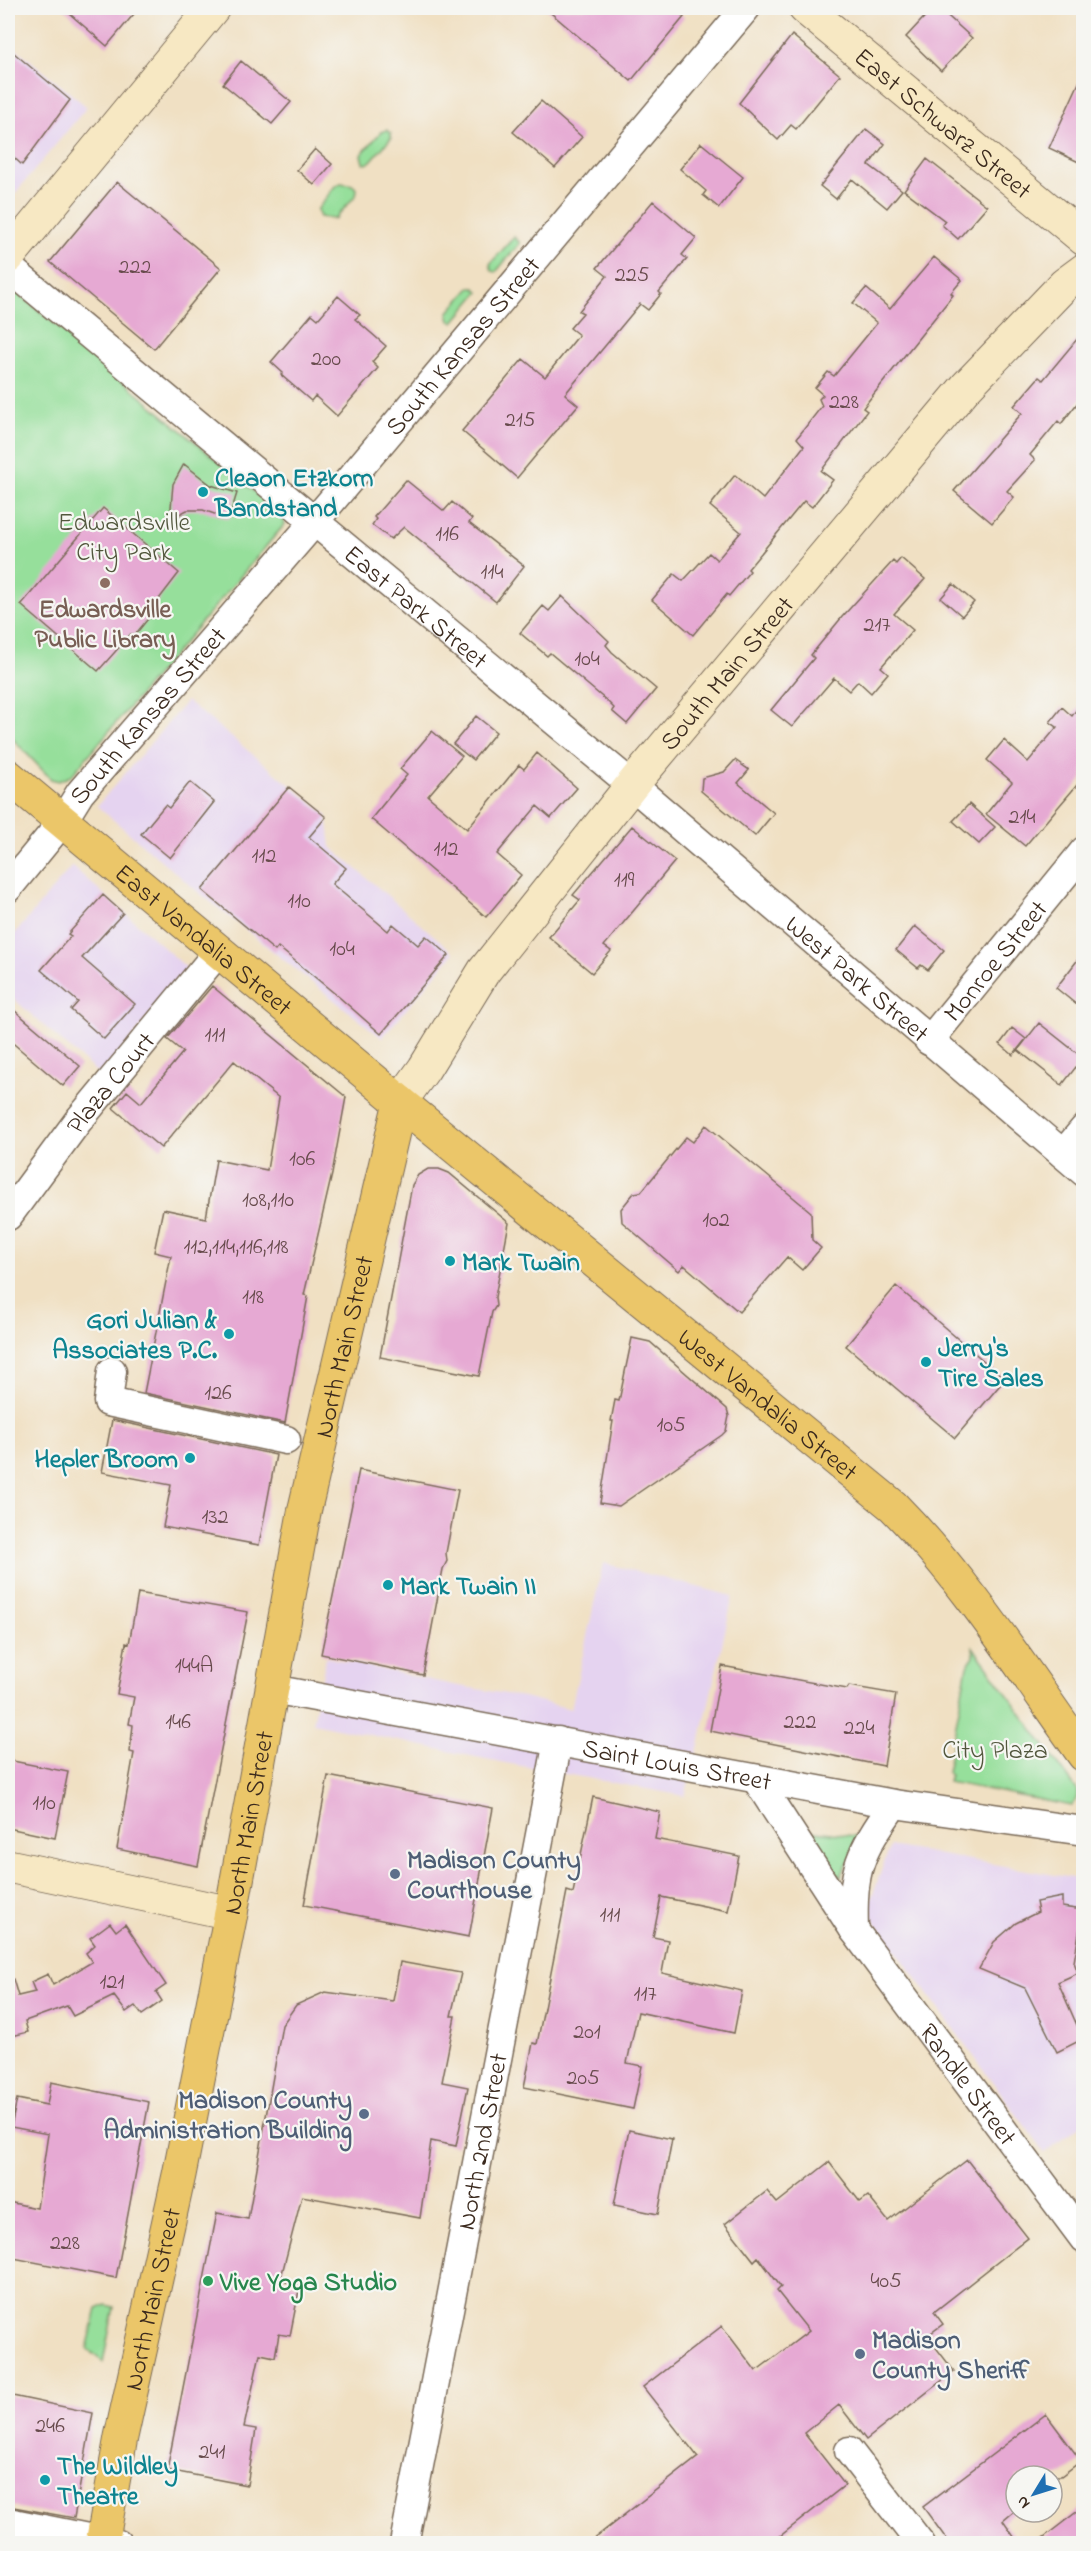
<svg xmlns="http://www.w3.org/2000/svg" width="1091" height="2551" font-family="'Indie Flower',sans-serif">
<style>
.built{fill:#e5d3f0}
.green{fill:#96df9b;stroke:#68845c;stroke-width:1.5}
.building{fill:#e6a9d3}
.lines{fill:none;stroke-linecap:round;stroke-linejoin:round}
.street-casing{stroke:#7a6a58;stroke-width:31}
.secondary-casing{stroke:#7a6a58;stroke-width:35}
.primary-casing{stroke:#7a6a58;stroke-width:35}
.street{stroke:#fff;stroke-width:28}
.secondary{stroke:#f7e8c3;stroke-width:33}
.primary{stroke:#ebc669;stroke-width:33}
.culture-dot{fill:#0f9aa8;stroke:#f6f6f2;stroke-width:2}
.education-dot{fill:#8d6e63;stroke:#f6f6f2;stroke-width:2}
.service-dot{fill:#5c6f8a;stroke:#f6f6f2;stroke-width:2}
.leisure-dot{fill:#2e9e5b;stroke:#f6f6f2;stroke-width:2}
.labels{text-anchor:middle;stroke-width:4.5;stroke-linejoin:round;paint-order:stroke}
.number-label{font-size:22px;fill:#664a4b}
.street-label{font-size:26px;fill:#3b2a1e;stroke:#f6f6f2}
.culture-label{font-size:26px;font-weight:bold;fill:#0d838f;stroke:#f6f6f2;text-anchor:start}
.park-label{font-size:26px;fill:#52573d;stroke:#f6f6f2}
.education-label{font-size:26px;font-weight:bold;fill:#785e54;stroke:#f6f6f2}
.service-label{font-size:26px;font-weight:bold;fill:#4e5e75;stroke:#f6f6f2;text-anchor:start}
.leisure-label{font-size:26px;font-weight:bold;fill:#27864d;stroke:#f6f6f2;text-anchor:start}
</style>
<rect width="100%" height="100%" fill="#f6f6f2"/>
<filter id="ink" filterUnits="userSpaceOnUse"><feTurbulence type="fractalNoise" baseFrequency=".0167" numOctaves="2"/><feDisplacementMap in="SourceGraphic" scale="12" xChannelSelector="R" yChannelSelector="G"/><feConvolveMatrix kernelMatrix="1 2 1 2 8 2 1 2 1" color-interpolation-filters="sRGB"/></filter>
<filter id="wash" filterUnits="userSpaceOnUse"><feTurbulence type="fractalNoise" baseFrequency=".008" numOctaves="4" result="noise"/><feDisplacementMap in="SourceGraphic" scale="24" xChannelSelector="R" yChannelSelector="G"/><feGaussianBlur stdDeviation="1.35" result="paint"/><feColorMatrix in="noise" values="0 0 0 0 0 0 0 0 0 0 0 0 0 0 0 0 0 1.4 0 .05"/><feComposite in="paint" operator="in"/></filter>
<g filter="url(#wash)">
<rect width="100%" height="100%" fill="#f0e0c3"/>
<!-- built -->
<path class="built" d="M8,42L87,107L8,202Z
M187,701L327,815L331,847L454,953L382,1038L197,891L97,806Z
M72,866L188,969L101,1076L8,994V942Z
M603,1563L733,1596L702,1733L685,1796L500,1762L313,1723L326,1657L453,1685L524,1697L571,1709Z
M890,1846L1083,1880V2123L1045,2153L867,1911Z"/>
<!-- green -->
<path class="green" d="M387,130L391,133V138L371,161L367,164L363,163L361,155L381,132Z
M341,183L353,185L357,190L356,195L335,219L320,217L317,210L335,186Z
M514,237L520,243L496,272L492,271L490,264Z
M470,288H475L479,292L454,322L450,321L448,313Z
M8,290L18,293L282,515L285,524L71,776L59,781L51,779L8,734Z
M973,1647L1077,1790V1799L1072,1806L948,1782L950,1775L947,1773L967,1666L974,1656Z
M807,1830L863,1837L840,1877Z
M106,2305L114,2307L103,2362L87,2349L97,2309Z"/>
<g id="blocks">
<!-- building -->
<path class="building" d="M63,8H139L107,46Z
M545,8H673L684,17L631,81Z
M933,8H939L972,38L941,71L906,37Z
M792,35L840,75L796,129L791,125L778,140L739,103Z
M8,48L70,100L22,165L8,152Z
M241,61L291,102L272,124L223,84Z
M1083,74V164L1049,148Z
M541,101L582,137L555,168L513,132Z
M866,129L885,144L869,165L902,190L887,208L852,179L836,199L820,186Z
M701,143L743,177L719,208L703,195L706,191L680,169Z
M315,149L332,164L314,185L297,170Z
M927,159L987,206L958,239L942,225L945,221L904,190Z
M117,182L221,268L154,349L50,262Z
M653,201L696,238L682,255L687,259L659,292L661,294L648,310L640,304L565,394L578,405L517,478L462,431L523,359L545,377L579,335L570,328L583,313L579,311L607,276L597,268Z
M934,257L962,280L951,293L953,295L869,400L863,408L867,411L821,471L833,480L812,507L804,501L748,569L750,571L729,596L727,594L693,635L652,600L674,574L683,581L709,553L717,560L741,532L710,506L735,475L763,499L804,446L797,438L822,406L819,399L823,395L815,388L828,372L834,376L877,323L853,303L866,288L890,309Z
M338,296L360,315L355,319L386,346L372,362L378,368L337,416L315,396L311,401L281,375L283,373L271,362L312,314L318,319Z
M1083,332V396L1061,424L1058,421L1030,455L1035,460L1007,491L1014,497L992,523L954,491L1022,413L1014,406L1039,377L1043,380Z
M184,464L211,485L237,493L229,519L203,510H187L170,519L173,484Z
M406,480L444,511L452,502L472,519L469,523L524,566L496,602L404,527L391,539L372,525L376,519L374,517Z
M103,508L179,573L149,612L152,614L134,636L131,634L98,671L21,605Z
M901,558L925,579L894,614L913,630L881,667L888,673L871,693L858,681L849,691L834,678L792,727L771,710L814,658L811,655L842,617L893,561L896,564Z
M953,584L974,602L962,616L941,598Z
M562,596L609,641L606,645L612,652L656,689L627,724L612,711L614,708L607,701L550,653L547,656L520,633L543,606L549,611Z
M1083,701V778L1025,846L986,814L1012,782L987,760L1004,740L1028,762L1057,727L1050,722L1062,707L1072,716Z
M476,716L496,732L473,760L453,744Z
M432,731L462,756L428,796L467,829L519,765L524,769L537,753L577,788L551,818L537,806L497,854L521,875L486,917L371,819L407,775L400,769Z
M735,760L749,770L738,783L774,813L755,836L701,791L702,778L724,772Z
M190,782L214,802L170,858L141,834L165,805L169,808Z
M289,787L326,817L309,837L346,868L332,884L388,931L393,924L418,945L426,936L449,955L381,1034L339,997L278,947L275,951L202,890Z
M969,804L995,827L979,844L953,821Z
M632,826L675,861L604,946L611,951L592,973L549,937L580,900L573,895Z
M103,895L123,913L82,958L135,1004L104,1039L71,1010L78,1002L41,970L71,936L68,934Z
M915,926L944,950L928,970L921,965L918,968L896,950Z
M1083,953V1010L1056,988Z
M212,986L346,1097L332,1174L304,1295L308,1296L285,1423L144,1393L171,1256L154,1252L163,1209L206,1218L216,1160L267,1170L279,1098L234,1061L161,1148L113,1108L127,1091L141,1103L183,1052L167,1039Z
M8,1005L80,1066L63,1086L8,1039Z
M1039,1023L1083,1058L1062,1085L1018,1050Z
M1012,1028L1026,1039L1013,1055L1000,1044Z
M706,1125L811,1212L812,1240L821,1248L802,1270L787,1257L739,1312L684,1265L679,1271L622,1222L621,1209L634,1193L641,1192L686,1137L693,1142Z
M428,1169H439L449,1173L509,1223L495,1297L496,1306L492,1312L479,1376L380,1357L412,1185L418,1175Z
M896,1286L1005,1379L955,1438L846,1346Z
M632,1338L650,1342L727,1409L729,1416L726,1431L722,1435L619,1506L600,1503L613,1421H611L615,1400L619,1401Z
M112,1420L276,1455L259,1545L163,1527L171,1485L102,1472Z
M359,1470L458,1490L446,1553L447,1561L443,1569L423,1675L321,1654Z
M138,1593L248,1612L198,1866L117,1849L134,1753L130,1752L133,1725L129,1724L134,1697L117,1694L126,1643L129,1644Z
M722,1666L847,1689L849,1686L896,1694L884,1766L710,1731Z
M8,1760L68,1772L55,1838L8,1828Z
M328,1776L493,1808L469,1937L304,1905Z
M593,1797L660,1812L655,1839L739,1856L728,1911L661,1897L653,1937L668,1940L662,1973L742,1991L734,2033L638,2012L627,2063L642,2066L633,2109L524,2087L533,2043L537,2044L567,1891L573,1893Z
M1062,1897V1907L1083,1910L1074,1962L1078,1973L1058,1982L1083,2039L1057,2052L1025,1988L979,1969L994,1942L1016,1923L1038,1912L1036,1902Z
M110,1923L116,1931L125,1924L166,1985L156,1992L162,2001L142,2015L135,2006L126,2012L114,1996L73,2016L67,2006L25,2021L28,2032L8,2037V1980L13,1979L18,1996L35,1992L31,1982L48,1974L53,1985L92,1962L86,1953L95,1945L90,1938Z
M400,1962L461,1973L451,2016H455L442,2082L468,2087L456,2146L431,2141L420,2218L302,2196L280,2281L300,2285L290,2336L279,2334L275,2357L260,2354L244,2427L256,2429L247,2485L167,2470L217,2213L248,2219L282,2025L296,2005L325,1992L393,2001Z
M51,2082L149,2102L116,2278L8,2257V2202L37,2208L48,2134L11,2127L17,2099L47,2105Z
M629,2130L672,2139L658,2214L614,2205Z
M967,2160L1028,2238L934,2312L943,2324L927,2336L954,2371L866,2440L839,2405L804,2433L845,2485L770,2544H587L698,2457L643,2387L722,2326L756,2371L809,2331L777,2291L781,2287L758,2257L754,2261L725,2224L767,2191L777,2203L829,2162L860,2202L868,2196L888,2221Z
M8,2395L93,2413L74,2518L8,2506Z
M1046,2414L1081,2461L1061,2476H1016V2510L1003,2521L1019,2544H950L923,2507Z
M1083,2507V2544H1035Z"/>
</g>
</g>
<g filter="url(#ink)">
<use href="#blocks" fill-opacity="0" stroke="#7a6a58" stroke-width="1.5"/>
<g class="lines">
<defs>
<g id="street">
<path id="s1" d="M8,267L632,785L1084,1172"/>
<path id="s2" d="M8,888L62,822L80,793L303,535L746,8"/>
<path id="s3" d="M929,1041L1084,851"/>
<path d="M1063,1154L1084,1129"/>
<path id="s4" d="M8,1216L78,1121L218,952"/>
<path d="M112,1371L108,1402L286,1440"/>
<path id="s5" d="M272,1689L894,1804L1084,1831"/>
<path id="s6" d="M756,1779L854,1930L1084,2239"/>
<path d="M854,1930C852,1868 859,1854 894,1804"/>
<path d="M849,2451L921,2544"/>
<path d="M8,2522L118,2544"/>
<path id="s7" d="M404,2544L558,1741"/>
</g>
<g id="secondary">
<path id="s8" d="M805,8L1084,239"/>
<path d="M8,257L213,8"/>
<path id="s9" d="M400,1102L424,1069L484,971L632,785L966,387L1065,284L1084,270"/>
<path d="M8,1866L231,1913"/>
</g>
<g id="primary">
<path id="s10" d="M8,776L400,1102L893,1506C966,1580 1023,1670 1084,1755"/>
<path id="s11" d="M102,2544L121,2437L179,2175L231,1913L305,1508L400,1102"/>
</g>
</defs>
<!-- street casing -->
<use href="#street" class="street-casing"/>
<!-- secondary casing -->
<use href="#secondary" class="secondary-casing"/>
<!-- primary casing -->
<use href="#primary" class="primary-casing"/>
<!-- street -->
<use href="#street" class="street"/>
<!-- secondary -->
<use href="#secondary" class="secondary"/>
<!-- primary -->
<use href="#primary" class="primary"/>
</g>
</g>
<!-- markers -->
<g class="culture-dot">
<circle cx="203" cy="492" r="6"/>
<circle cx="450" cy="1261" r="6"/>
<circle cx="229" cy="1334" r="6"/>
<circle cx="926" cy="1362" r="6"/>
<circle cx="190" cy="1458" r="6"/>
<circle cx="388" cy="1585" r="6"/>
<circle cx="45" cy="2480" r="6"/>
</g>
<circle class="education-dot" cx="105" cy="583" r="6"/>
<g class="service-dot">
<circle cx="395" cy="1874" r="6"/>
<circle cx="364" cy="2114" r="6"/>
<circle cx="860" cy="2354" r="6"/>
</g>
<circle class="leisure-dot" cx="208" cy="2281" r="6"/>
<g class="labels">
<!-- number labels -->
<g class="number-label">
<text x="135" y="273">222</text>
<text x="632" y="281">225</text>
<text x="326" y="365">200</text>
<text x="844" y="408">228</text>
<text x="520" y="426">215</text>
<text x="447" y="540">116</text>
<text x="492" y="578">114</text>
<text x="877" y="631">217</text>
<text x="587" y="665">104</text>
<text x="1022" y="823">214</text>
<text x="446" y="855">112</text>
<text x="264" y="862">112</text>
<text x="624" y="886">119</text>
<text x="299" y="907">110</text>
<text x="342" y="955">104</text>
<text x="215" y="1041">111</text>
<text x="302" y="1165">106</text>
<text x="268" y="1206">108,110</text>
<text x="716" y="1226">102</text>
<text x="236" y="1253">112,114,116,118</text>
<text x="253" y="1303">118</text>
<text x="218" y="1399">126</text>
<text x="671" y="1431">105</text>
<text x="215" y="1523">132</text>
<text x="194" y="1672">144A</text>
<text x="178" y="1728">146</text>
<text x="800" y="1728">222</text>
<text x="859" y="1734">224</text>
<text x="44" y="1809">110</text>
<text x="610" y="1921">111</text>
<text x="112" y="1988">121</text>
<text x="645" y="2000">117</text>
<text x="587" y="2038">201</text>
<text x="583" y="2084">205</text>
<text x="65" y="2249">228</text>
<text x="886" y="2287">405</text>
<text x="50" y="2432">246</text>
<text x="212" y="2458">241</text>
</g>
<!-- street labels -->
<g class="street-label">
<text dy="9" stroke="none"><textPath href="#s8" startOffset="180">East Schwarz Street</textPath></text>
<text dy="9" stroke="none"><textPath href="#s2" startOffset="708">South Kansas Street</textPath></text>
<text dy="9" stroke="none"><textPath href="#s1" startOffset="531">East Park Street</textPath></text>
<text dy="9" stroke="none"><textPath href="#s9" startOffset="540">South Main Street</textPath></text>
<text dy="9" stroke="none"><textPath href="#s2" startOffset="222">South Kansas Street</textPath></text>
<text dy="9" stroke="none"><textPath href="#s10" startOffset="255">East Vandalia Street</textPath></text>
<text dy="9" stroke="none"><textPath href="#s3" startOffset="104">Monroe Street</textPath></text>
<text dy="9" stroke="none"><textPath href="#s1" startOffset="1108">West Park Street</textPath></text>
<text dy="9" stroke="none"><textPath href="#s4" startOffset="168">Plaza Court</textPath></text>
<text dy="9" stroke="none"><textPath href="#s11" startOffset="1222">North Main Street</textPath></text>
<text dy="9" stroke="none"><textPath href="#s10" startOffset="986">West Vandalia Street</textPath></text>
<text dy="9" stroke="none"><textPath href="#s5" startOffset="412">Saint Louis Street</textPath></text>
<text dy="9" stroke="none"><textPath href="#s11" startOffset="736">North Main Street</textPath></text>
<text dy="9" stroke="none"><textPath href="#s6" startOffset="372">Randle Street</textPath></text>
<text dy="9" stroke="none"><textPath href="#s7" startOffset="410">North 2nd Street</textPath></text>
<text dy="9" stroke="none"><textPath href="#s11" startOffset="250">North Main Street</textPath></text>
</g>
<!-- culture labels -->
<g class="culture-label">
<text x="215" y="486">Cleaon Etzkorn<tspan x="215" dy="30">Bandstand</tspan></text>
<text x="462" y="1270">Mark Twain</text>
<text x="217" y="1328" text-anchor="end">Gori Julian &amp;<tspan x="217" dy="30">Associates P.C.</tspan></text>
<text x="938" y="1356">Jerry's<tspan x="938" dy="30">Tire Sales</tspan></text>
<text x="178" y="1467" text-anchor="end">Hepler Broom</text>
<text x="400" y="1594">Mark Twain II</text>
<text x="57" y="2474">The Wildley<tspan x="57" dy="30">Theatre</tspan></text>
</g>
<!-- park labels -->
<g class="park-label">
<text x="124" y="530">Edwardsville<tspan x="124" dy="30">City Park</tspan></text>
<text x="995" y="1758">City Plaza</text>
</g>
<!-- education labels -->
<g class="education-label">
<text x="105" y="617">Edwardsville<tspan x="105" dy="30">Public Library</tspan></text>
</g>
<!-- service labels -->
<g class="service-label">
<text x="407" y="1868">Madison County<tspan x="407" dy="30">Courthouse</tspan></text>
<text x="352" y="2108" text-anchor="end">Madison County<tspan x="352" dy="30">Administration Building</tspan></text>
<text x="872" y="2348">Madison<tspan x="872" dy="30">County Sheriff</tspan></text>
</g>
<!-- leisure labels -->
<g class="leisure-label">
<text x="220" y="2290">Vive Yoga Studio</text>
</g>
</g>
<!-- margin -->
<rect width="1091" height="2551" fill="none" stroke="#f6f6f2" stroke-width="30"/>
<!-- north arrow -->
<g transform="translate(1034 2494) rotate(232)"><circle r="28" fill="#f6f6f2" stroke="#aba49d" stroke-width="1.5"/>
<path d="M0-4.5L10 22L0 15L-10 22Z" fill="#1f6fb2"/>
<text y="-9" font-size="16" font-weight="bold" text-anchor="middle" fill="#3b2a1e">N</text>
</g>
</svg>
